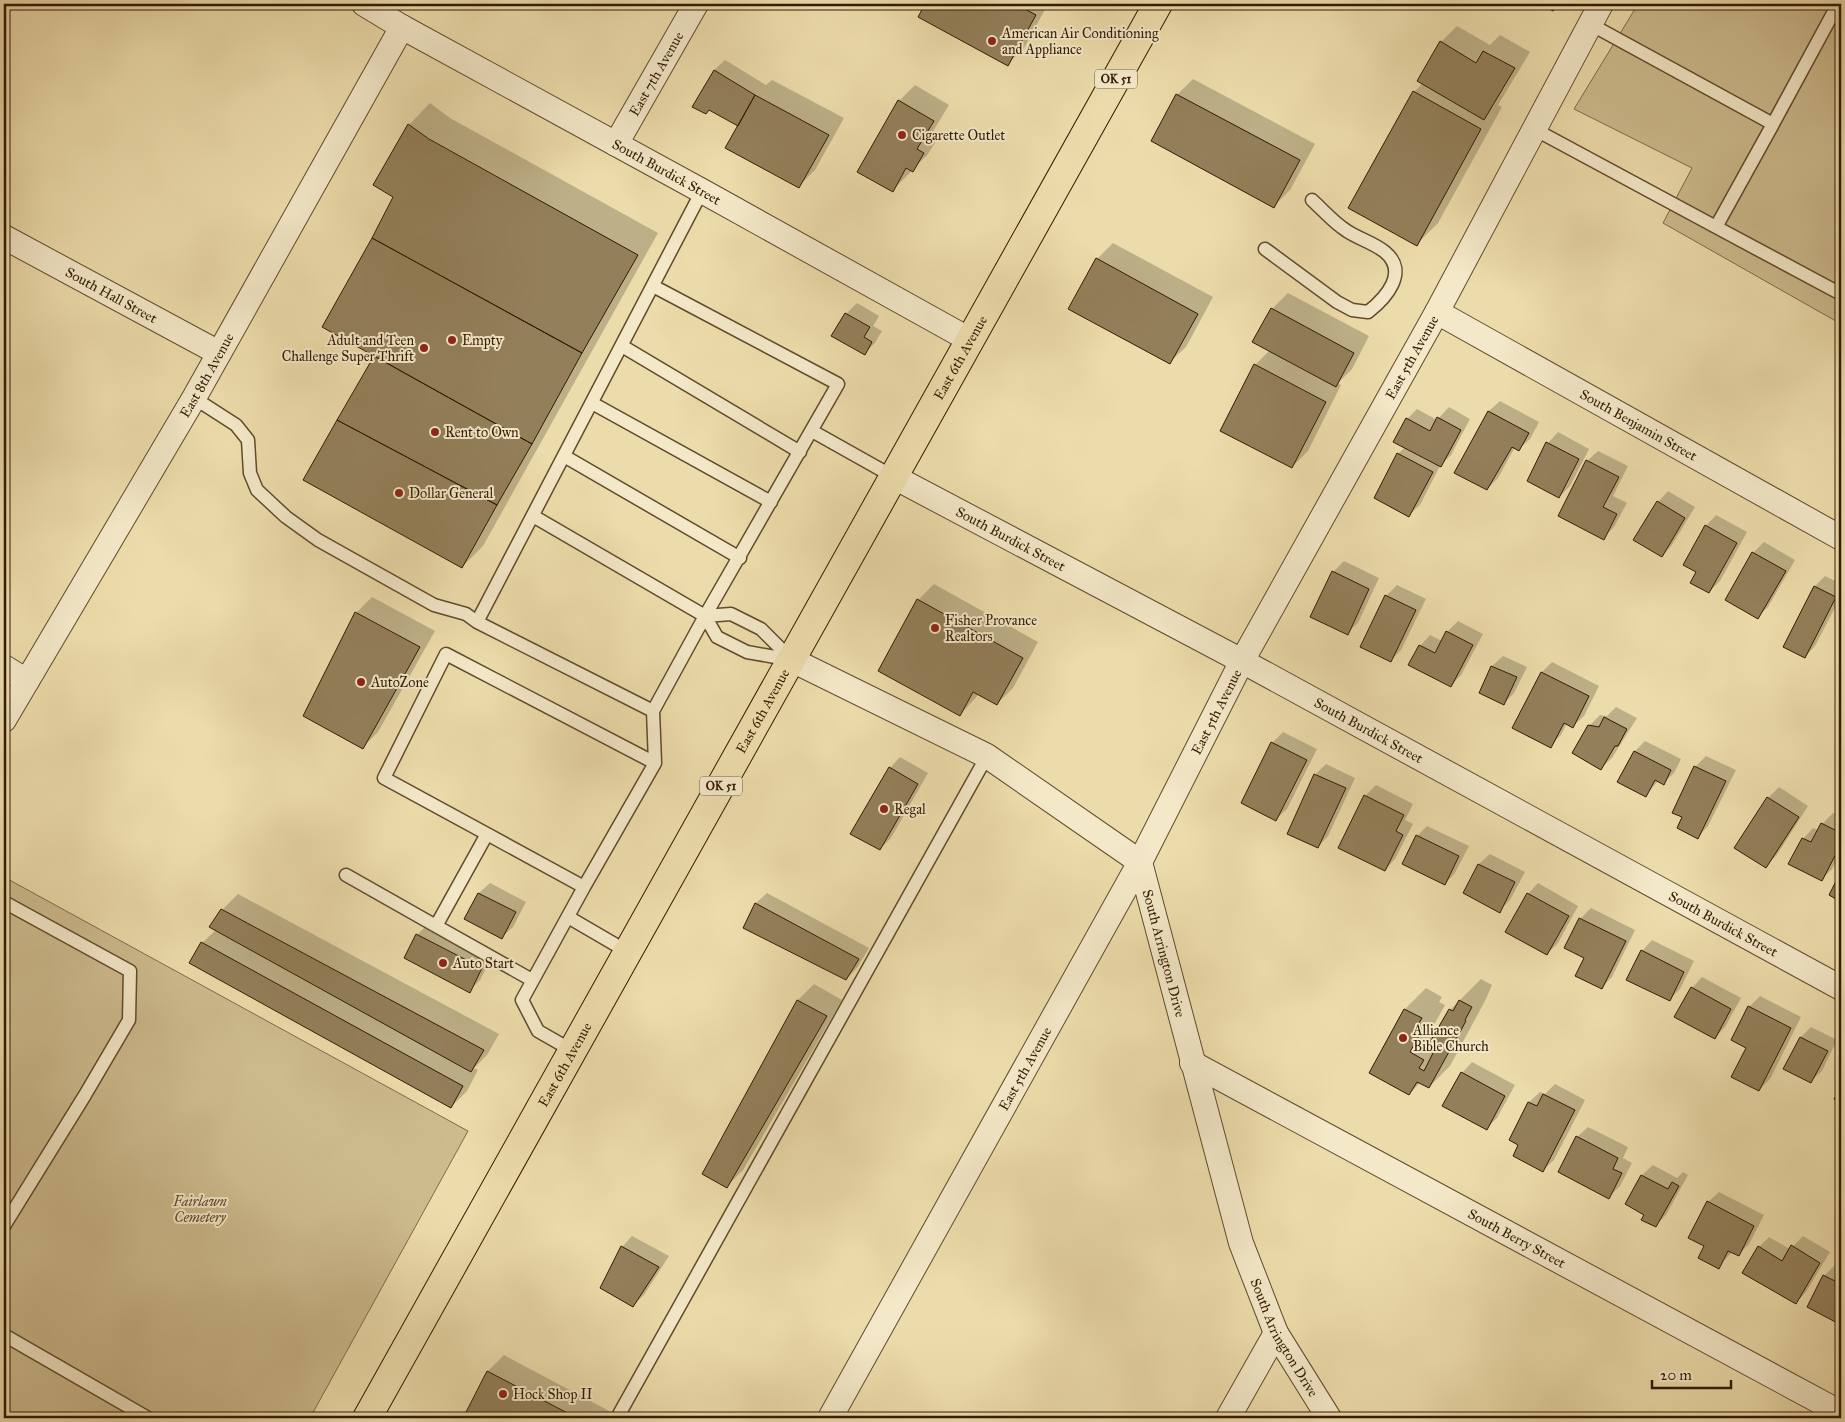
<svg xmlns="http://www.w3.org/2000/svg" width="1845" height="1422" font-family="'IM FELL Great Primer',serif">
<style>
.green{fill:#cdbb8e;stroke:#806a48}
.shadow{fill:#0003}
.building{fill:#937f5a;stroke:#321a02}
.lines{fill:none;stroke-linecap:round;stroke-linejoin:round}
.service-casing{stroke:#614a2c;stroke-width:15}
.minor-casing{stroke:#614a2c;stroke-width:26}
.primary-casing{stroke:#321a02;stroke-width:30}
.service{stroke:#f3e8c8;stroke-width:12}
.minor{stroke:#f3e8c8;stroke-width:24}
.primary{stroke:#eddcab;stroke-width:28}
.poi-dot{fill:#8f2418;stroke:#f3e8c8;stroke-width:2}
.labels{text-anchor:middle;stroke-width:4;stroke-linejoin:round;paint-order:stroke}
.shield{fill:#f3e8c8;stroke:#6c583d;stroke-width:1}
.shield-label{font-size:12px;font-weight:bold;fill:#321a02}
.poi-label{font-size:14px;fill:#321a02;stroke:#f3e8c8;text-anchor:start}
.street-label{font-size:14px;fill:#321a02;stroke:#f3e8c8}
.park-label{font-size:14px;font-style:italic;fill:#604a2c;stroke:#f3e8c8}
</style>
<rect width="100%" height="100%" fill="#eddcab"/>
<filter id="stains"><feTurbulence type="fractalNoise" baseFrequency=".004" numOctaves="4"/><feColorMatrix values="0 0 0 0 .2 0 0 0 0 .09 0 0 0 0 .02 0 0 0 .5 -.17"/></filter>
<radialGradient id="worn" r=".72"><stop offset=".6" stop-color="#630" stop-opacity="0"/><stop offset="1" stop-color="#630" stop-opacity=".3"/></radialGradient>
<!-- green -->
<path class="green" d="M1638,4H1841V324L1663,223L1692,168L1574,109Z
M4,877L468,1131L310,1418H4Z"/>
<!-- shadow -->
<path class="shadow" d="M926,4H1048L1024,48L1007,64L919,16Z
M1457,26L1490,45L1500,35L1530,52L1498,105L1502,107L1438,223L1416,245L1414,92L1423,83L1441,42Z
M725,60L766,85L772,80L844,118L815,170L799,186L739,125L714,70Z
M1193,79L1315,144L1290,190L1274,206L1177,95Z
M915,85L949,105L932,133L939,136L928,154L892,191L899,101Z
M430,103L450,118L658,233L483,546L462,567L304,479L376,356L395,197L375,185L409,125Z
M1113,243L1213,297L1186,347L1169,363L1097,259Z
M1288,293L1369,336L1352,369L1338,383L1341,385L1308,451L1292,467L1255,365L1270,350L1272,309Z
M857,303L879,316L873,326L882,331L875,343L864,354L833,336L846,314Z
M1500,401L1539,422L1530,439L1519,449L1515,447L1498,478L1487,489L1456,472L1489,411Z
M1449,407L1470,419L1451,455L1440,466L1420,505L1409,515L1398,454L1405,447L1407,419L1417,409L1437,420Z
M1558,432L1589,449L1570,486L1559,497L1548,443Z
M1598,451L1628,466L1613,496L1627,503L1614,527L1603,538L1587,461Z
M1668,491L1695,507L1672,545L1662,556L1658,502Z
M1716,515L1747,532L1720,581L1709,592L1698,571L1706,526Z
M1764,542L1795,560L1768,607L1757,617L1753,553Z
M1344,561L1379,578L1358,623L1347,633L1333,572Z
M1825,576L1841,584V596L1815,646L1805,657L1785,646L1815,586Z
M934,584L1038,642L1013,688L997,704L979,694L960,715L918,600Z
M1397,585L1426,599L1401,650L1391,660L1362,646L1386,596Z
M372,597L435,631L378,732L362,748L356,613Z
M1458,621L1483,634L1461,675L1451,686L1420,646L1430,635L1442,641L1447,632Z
M1503,656L1527,667L1514,693L1504,703L1480,692L1492,666Z
M1552,662L1599,686L1584,716L1573,726L1567,723L1561,735L1550,746L1542,672Z
M1616,707L1637,718L1612,758L1601,768L1589,726L1600,715L1607,716Z
M1283,732L1317,749L1287,809L1276,819L1242,802L1272,743Z
M1645,741L1681,759L1674,773L1663,783L1658,781L1646,795L1635,751Z
M1706,756L1736,770L1708,826L1698,837L1684,817L1695,767Z
M900,757L928,773L891,838L880,849L890,768Z
M1326,764L1355,778L1328,836L1318,847L1288,833L1315,775Z
M1376,785L1413,804L1405,820L1413,824L1395,859L1385,870L1365,796Z
M1779,787L1808,806L1776,856L1765,866L1736,847L1768,798Z
M1833,813L1841,818V852L1832,869L1822,879L1803,839L1813,828L1819,830L1822,824Z
M1427,826L1469,846L1455,873L1445,884L1417,836Z
M1490,854L1525,872L1510,900L1499,911L1465,893L1479,864Z
M490,883L526,902L513,927L502,937L466,919L479,893Z
M1538,883L1578,906L1558,943L1547,954L1528,894Z
M767,893L869,948L857,968L846,979L744,927L756,903Z
M238,894L499,1034L487,1055L474,1068L478,1070L467,1091L451,1107L202,943L216,930L211,927L222,910Z
M1591,908L1635,930L1612,977L1602,987L1585,957L1566,948L1580,919Z
M428,924L492,957L480,980L469,991L417,935Z
M1652,940L1694,961L1680,989L1669,1000L1642,951Z
M1702,977L1741,998L1725,1027L1715,1038L1692,988Z
M1481,979L1492,985L1486,999L1450,1066L1429,1087L1420,1083L1409,1094L1371,1072L1405,1009L1426,988L1442,997L1439,1002L1445,1005L1431,1030L1436,1034L1450,1010Z
M814,984L842,1000L743,1170L727,1186L703,1173L798,1000Z
M1760,996L1801,1017L1770,1079L1759,1090L1749,1007Z
M1811,1027L1837,1040L1822,1071L1811,1081L1801,1037Z
M1472,1062L1515,1085L1497,1118L1487,1128L1462,1073Z
M1555,1084L1585,1100L1554,1160L1543,1170L1520,1144L1510,1139L1529,1102L1540,1092L1545,1094Z
M1588,1127L1628,1147L1623,1158L1632,1163L1620,1186L1609,1197L1577,1137Z
M1653,1165L1677,1178L1683,1172L1688,1175L1666,1215L1655,1226L1646,1214L1627,1204L1642,1175Z
M1719,1192L1764,1215L1749,1244L1738,1255L1732,1252L1718,1267L1706,1246L1708,1202Z
M632,1236L669,1256L644,1295L633,1305L622,1247Z
M1803,1236L1830,1252L1806,1292L1796,1303L1759,1247L1769,1237L1790,1249Z
M1835,1265L1841,1269V1323L1809,1307L1824,1276Z
M504,1355L611,1412L608,1418H464L488,1371Z"/>
<!-- building -->
<path class="building" d="M925,4H1016L1036,15L1008,66L918,17Z
M1540,4H1557L1553,11Z
M1440,41L1476,63L1483,51L1515,68L1484,120L1417,81Z
M714,70L755,95L738,126L709,110L706,114L692,107Z
M1413,91L1481,129L1417,246L1348,208Z
M1176,94L1300,160L1274,208L1151,141Z
M755,95L829,135L799,188L725,148Z
M898,100L934,121L917,149L924,153L913,172L906,168L893,192L857,172Z
M408,124L429,139L638,255L582,353L372,238L393,197L373,185Z
M372,238L582,353L532,444L322,327Z
M1096,258L1198,314L1170,364L1068,309Z
M1271,308L1354,353L1336,387L1252,342Z
M845,313L870,327L864,337L872,342L865,355L831,336Z
M374,356L532,444L497,505L337,420Z
M1254,364L1326,402L1292,468L1220,431Z
M1488,411L1529,433L1519,451L1512,447L1487,490L1454,473Z
M1437,417L1461,430L1441,467L1393,442L1406,418L1430,431Z
M337,420L497,505L462,568L303,480Z
M1546,442L1579,459L1559,498L1527,481Z
M1397,453L1433,472L1409,517L1374,498Z
M1586,460L1619,477L1603,507L1617,514L1604,540L1558,516Z
M1657,501L1685,518L1662,557L1633,540Z
M1705,525L1737,543L1709,593L1690,583L1696,572L1683,565Z
M1752,552L1786,571L1758,619L1725,600Z
M1332,571L1369,589L1348,635L1310,617Z
M1814,586L1836,597L1805,658L1783,647Z
M1385,595L1416,610L1391,662L1360,647Z
M917,599L1023,658L997,705L973,692L960,716L878,671Z
M355,612L420,647L363,749L303,716Z
M1446,631L1473,645L1451,687L1408,665L1419,645L1435,653Z
M1491,666L1517,677L1504,705L1479,693Z
M1541,672L1589,696L1573,728L1564,723L1551,748L1512,728Z
M1604,717L1627,729L1618,746H1615L1601,770L1572,753L1588,725L1599,727Z
M1271,742L1307,760L1276,821L1241,803Z
M1634,751L1671,770L1664,785L1655,780L1646,797L1617,782Z
M1694,766L1726,781L1698,839L1677,828L1682,817L1672,813Z
M889,767L918,784L880,850L850,834Z
M1314,774L1346,788L1318,848L1287,834Z
M1364,795L1404,815L1396,831L1403,835L1385,871L1338,848Z
M1767,797L1799,817L1766,868L1734,848Z
M1821,823L1841,833V844L1822,881L1788,864L1802,838L1811,842Z
M1416,835L1459,856L1445,885L1402,864Z
M1478,864L1515,882L1500,913L1463,893Z
M1841,871V902L1829,895Z
M478,893L516,912L502,939L464,919Z
M1527,893L1569,916L1547,955L1505,932Z
M755,903L859,959L846,980L743,928Z
M221,909L484,1050L471,1072L209,927Z
M1579,918L1626,941L1602,989L1575,976L1584,958L1564,948Z
M416,934L482,968L470,993L404,958Z
M201,942L463,1086L451,1108L189,963Z
M1641,950L1684,972L1670,1001L1626,980Z
M1691,987L1731,1009L1715,1039L1674,1017Z
M797,1000L827,1016L727,1188L702,1174Z
M1459,1000L1472,1007L1465,1020L1466,1021L1429,1088L1417,1082L1409,1095L1369,1073L1404,1009L1422,1018L1419,1023L1424,1027L1410,1052L1424,1060L1419,1068L1424,1071L1433,1053L1426,1049L1449,1009L1453,1011Z
M1748,1006L1791,1028L1759,1091L1731,1077L1746,1048L1731,1040Z
M1800,1037L1828,1051L1811,1083L1783,1069Z
M1461,1072L1505,1096L1487,1130L1442,1106Z
M1841,1087V1103L1834,1099Z
M1543,1094L1575,1110L1543,1172L1513,1156L1518,1145L1509,1140L1528,1102L1537,1106Z
M1576,1136L1618,1158L1613,1169L1622,1173L1609,1199L1558,1172Z
M1641,1175L1668,1189L1672,1182L1679,1186L1656,1227L1641,1220L1644,1215L1625,1204Z
M1707,1201L1754,1226L1739,1256L1728,1251L1719,1269L1698,1258L1704,1246L1688,1238Z
M1791,1245L1820,1263L1796,1304L1742,1273L1758,1246L1782,1261Z
M621,1246L659,1267L633,1307L600,1288Z
M1823,1275L1841,1284V1325L1807,1307Z
M487,1371L577,1418H463Z"/>
<g class="lines">
<defs>
<path id="service" d="M1773,124L1838,4
M1534,129L1716,227L1773,124L1590,24
M1716,227L1841,294
M1265,249L1337,302L1352,310L1368,312C1386,298 1409,272 1385,252C1374,243 1359,239 1347,231C1334,223 1324,211 1312,200
M622,346L800,452
M194,398L236,425L248,440L250,473L257,490L286,517L318,540L434,605L466,614L477,622L702,191
M592,403L771,502
M812,431L894,477
M564,456L740,558
M533,516L705,616
M731,614L761,629L792,660L747,652L717,637L705,616Z
M477,622L653,711L705,616L838,384L653,286
M653,711L655,763
M487,834L384,778L446,654L655,763L584,887
M346,875L436,926
M4,902L130,971L129,1020L85,1095L4,1226
M568,917L628,952
M532,980L436,926L487,834L584,887L522,1000L538,1031L573,1051
M4,1335L148,1418
M617,1418L987,756"/>
<g id="minor">
<path id="s1" d="M364,4L402,27L702,191L970,340"/>
<path id="s2" d="M616,144L696,4"/>
<path id="s3" d="M4,237L219,353"/>
<path id="s4" d="M1437,312L1841,538"/>
<path id="s5" d="M894,477L1242,661L1841,988"/>
<path id="s6" d="M792,660L987,756L1140,862L1241,1243L1276,1333L1329,1418"/>
<path d="M4,667L27,681"/>
<path id="s7" d="M4,720L194,398L402,27"/>
<path id="s8" d="M1192,1063L1841,1413"/>
<path id="s9" d="M830,1418L1140,862L1242,661L1437,312L1601,4"/>
<path d="M1228,1418L1276,1333"/>
</g>
<g id="primary">
<path id="s10" d="M367,1418L1158,4"/>
</g>
</defs>
<!-- service casing -->
<use href="#service" class="service-casing"/>
<!-- minor casing -->
<use href="#minor" class="minor-casing"/>
<!-- primary casing -->
<use href="#primary" class="primary-casing"/>
<!-- service -->
<use href="#service" class="service"/>
<!-- minor -->
<use href="#minor" class="minor"/>
<!-- primary -->
<use href="#primary" class="primary"/>
</g>
<!-- markers -->
<g class="poi-dot">
<circle cx="992" cy="41" r="5"/>
<circle cx="902" cy="135" r="5"/>
<circle cx="452" cy="340" r="5"/>
<circle cx="424" cy="348" r="5"/>
<circle cx="435" cy="432" r="5"/>
<circle cx="399" cy="493" r="5"/>
<circle cx="935" cy="628" r="5"/>
<circle cx="361" cy="682" r="5"/>
<circle cx="884" cy="809" r="5"/>
<circle cx="443" cy="963" r="5"/>
<circle cx="1403" cy="1038" r="5"/>
<circle cx="503" cy="1394" r="5"/>
</g>
<g class="labels">
<!-- shield labels -->
<g class="shield">
<rect x="1095" y="69.5" width="42" height="19" rx="4"/>
<rect x="700" y="776.5" width="42" height="19" rx="4"/>
</g>
<g class="shield-label">
<text x="1116" y="83">OK 51</text>
<text x="721" y="790">OK 51</text>
</g>
<!-- poi labels -->
<g class="poi-label">
<text x="1002" y="38">American Air Conditioning<tspan x="1002" dy="16">and Appliance</tspan></text>
<text x="912" y="140">Cigarette Outlet</text>
<text x="414" y="345" text-anchor="end">Adult and Teen<tspan x="414" dy="16">Challenge Super Thrift</tspan></text>
<text x="462" y="345">Empty</text>
<text x="445" y="437">Rent to Own</text>
<text x="409" y="498">Dollar General</text>
<text x="945" y="625">Fisher Provance<tspan x="945" dy="16">Realtors</tspan></text>
<text x="371" y="687">AutoZone</text>
<text x="894" y="814">Regal</text>
<text x="453" y="968">Auto Start</text>
<text x="1413" y="1035">Alliance<tspan x="1413" dy="16">Bible Church</tspan></text>
<text x="513" y="1399">Hock Shop II</text>
</g>
<!-- street labels -->
<g class="street-label">
<text dy="5" stroke="none"><textPath href="#s2" startOffset="81">East 7th Avenue</textPath></text>
<text dy="5" stroke="none"><textPath href="#s1" startOffset="346">South Burdick Street</textPath></text>
<text dy="5" stroke="none"><textPath href="#s3" startOffset="122">South Hall Street</textPath></text>
<text dy="5" stroke="none"><textPath href="#s10" startOffset="1215">East 6th Avenue</textPath></text>
<text dy="5" stroke="none"><textPath href="#s9" startOffset="1210">East 5th Avenue</textPath></text>
<text dy="5" stroke="none"><textPath href="#s7" startOffset="400">East 8th Avenue</textPath></text>
<text dy="5" stroke="none"><textPath href="#s4" startOffset="231">South Benjamin Street</textPath></text>
<text dy="5" stroke="none"><textPath href="#s5" startOffset="132">South Burdick Street</textPath></text>
<text dy="5" stroke="none"><textPath href="#s10" startOffset="810">East 6th Avenue</textPath></text>
<text dy="5" stroke="none"><textPath href="#s9" startOffset="805">East 5th Avenue</textPath></text>
<text dy="5" stroke="none"><textPath href="#s5" startOffset="538">South Burdick Street</textPath></text>
<text dy="5" stroke="none"><textPath href="#s5" startOffset="942">South Burdick Street</textPath></text>
<text dy="5" stroke="none"><textPath href="#s6" startOffset="498">South Arrington Drive</textPath></text>
<text dy="5" stroke="none"><textPath href="#s10" startOffset="405">East 6th Avenue</textPath></text>
<text dy="5" stroke="none"><textPath href="#s9" startOffset="400">East 5th Avenue</textPath></text>
<text dy="5" stroke="none"><textPath href="#s8" startOffset="369">South Berry Street</textPath></text>
<text dy="5" stroke="none"><textPath href="#s6" startOffset="902">South Arrington Drive</textPath></text>
</g>
<!-- park labels -->
<g class="park-label">
<text x="200" y="1206">Fairlawn<tspan x="200" dy="16">Cemetery</tspan></text>
</g>
</g>
<!-- margin -->
<rect width="1845" height="1422" fill="none" stroke="#eddcab" stroke-width="20"/>
<rect x="5" y="5" width="1835" height="1412" fill="none" stroke="#321a02" stroke-width="2.5"/>
<rect x="10" y="10" width="1825" height="1402" fill="none" stroke="#321a02"/>
<!-- scale -->
<path d="M1652 1380v8h79v-8" fill="none" stroke="#321a02" stroke-width="2.5"/>
<text x="1660" y="1380" font-size="15" fill="#321a02" stroke="#f3e8c8" stroke-width="4" paint-order="stroke">20 m</text>
<rect width="100%" height="100%" filter="url(#stains)"/>
<rect width="100%" height="100%" fill="url(#worn)"/>
</svg>
